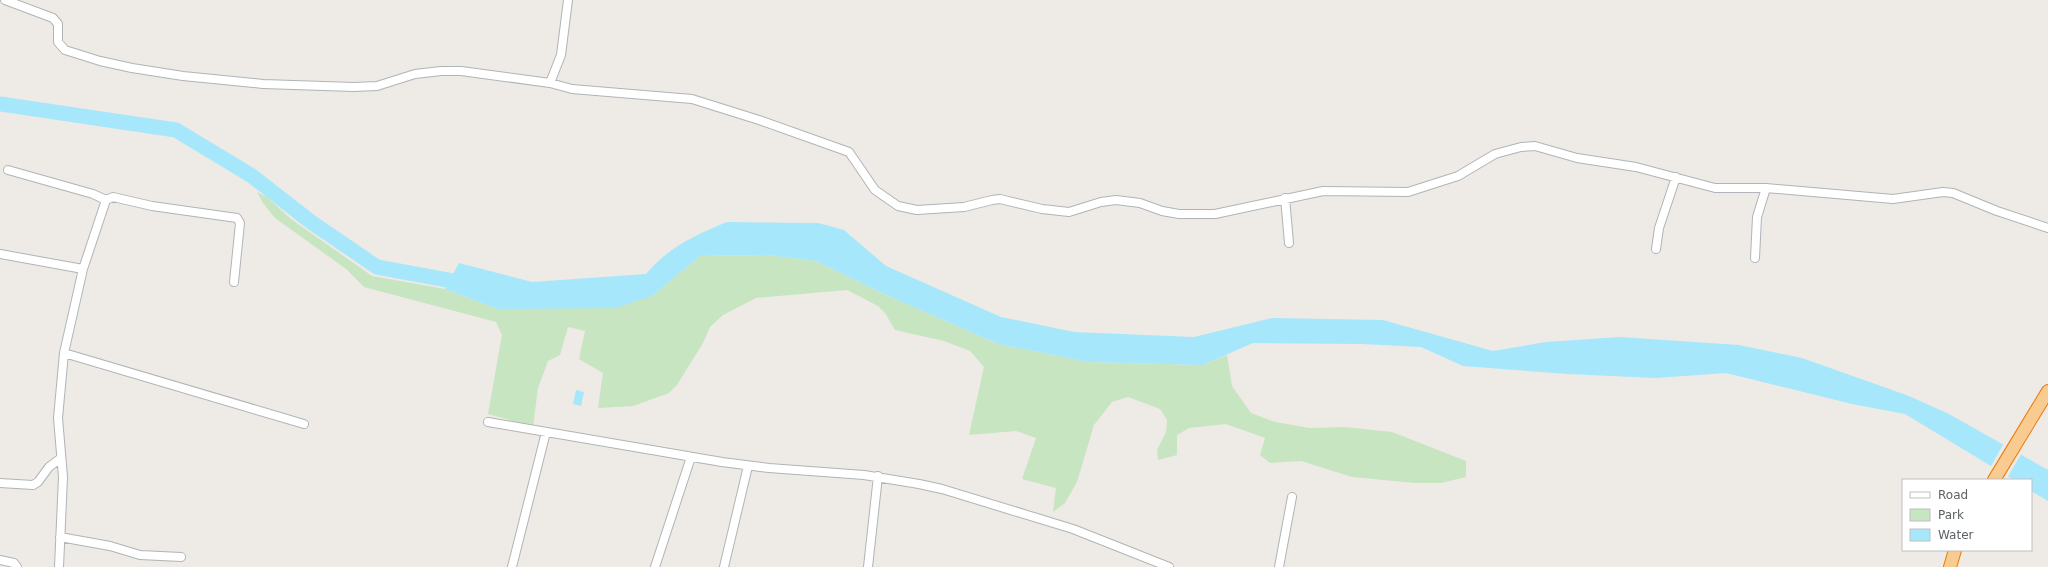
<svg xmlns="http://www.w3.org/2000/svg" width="2048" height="567" font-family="'DejaVu Sans',sans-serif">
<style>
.green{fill:#c8e5c2}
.water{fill:#a7e7fc}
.pier{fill:#eeeae5}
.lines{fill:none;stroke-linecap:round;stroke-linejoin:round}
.river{stroke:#a7e7fc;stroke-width:15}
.minor-casing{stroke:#b0b4b7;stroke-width:10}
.highway-casing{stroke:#eb7a08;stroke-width:14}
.minor{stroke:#fff;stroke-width:8}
.highway{stroke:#f9cb91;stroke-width:12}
</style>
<rect width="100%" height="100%" fill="#eeeae5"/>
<!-- green -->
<path class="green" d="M257,192L267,197L291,219L372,276L445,289L498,309L652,296L700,256L767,255L816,261L884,294L998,344L1088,362L1203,365L1227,355L1232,386L1251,413L1275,422L1310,428L1345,427L1392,432L1466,461V477L1441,483H1415L1352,477L1301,461L1270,463L1260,455L1265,438L1226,424L1189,428L1177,435V455L1158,460L1157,450L1166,432L1167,420L1160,409L1128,397L1112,402L1094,425L1077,482L1065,503L1053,512L1056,488L1022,479L1036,438L1016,431L969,435L984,367L970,351L944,341L895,330L885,313L878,306L847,290L756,298L723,315L710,327L703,343L677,385L669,393L633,406L598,408L603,373L579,359L585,331L568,327L560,355L548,361L538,388L533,427L488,414L502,335L496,322L364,287L346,269L275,218L263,203Z"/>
<!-- water -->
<path class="water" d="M727,222L818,223L844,230L886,266L1001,317L1074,332L1194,337L1272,318L1383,320L1493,351L1546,342L1620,337L1739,345L1802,358L1909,396L1949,414L2048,470V501L2031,491V480H2014L1905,414L1852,404L1726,373L1656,378L1567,374L1463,366L1421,347L1362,344L1253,343L1203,365L1088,362L998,344L884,294L816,261L767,255L700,256L652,296L615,308L498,309L445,289L459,263L532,282L646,274C670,246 694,236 727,222Z
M576,390L584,392L581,406L573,404Z"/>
<!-- pier -->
<path class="pier" d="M2004,443L2022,453L2007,478L1990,468Z"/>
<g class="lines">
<!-- river -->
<path class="river" d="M0,104L176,130L252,176L311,222L377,267L469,284"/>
<defs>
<path id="minor" d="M5,0L53,18L58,24V42L65,50L100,61L132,68L183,76L263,84L354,87L377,86L415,74L441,71H461L550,83L572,89L692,99L759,120L849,152L875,190L898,206L917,210L964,207L992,200L1000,199L1042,209L1069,212L1101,202L1116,200L1140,203L1162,211L1179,214H1215L1323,191L1408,192L1458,176L1495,154L1521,147L1535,146L1577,158L1636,167L1715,188H1766L1893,199L1943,192L1953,193L1997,211L2048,228
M550,83L561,55L568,0
M8,170L93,194L106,200
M1285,198L1289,243
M1656,249L1659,228L1676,177
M0,254L83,269
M1755,258L1757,217L1766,188
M64,353L304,424
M488,422L722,462L769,468L864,475L919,484L942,489L1073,529L1169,567
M0,483L33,485L38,482L49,467L61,458
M60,537L110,546L140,555L181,557
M0,560L14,563L17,567
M59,567L63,477L58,418L64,353L83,269L106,200L113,197L152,206L237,218L240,223L234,282
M512,567L546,432
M655,567L691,457
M724,567L748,466
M868,567L878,476
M1279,567L1292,497"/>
<path id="highway" d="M1994,480L2048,391
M1950,567L1955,550"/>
</defs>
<!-- minor casing -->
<use href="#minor" class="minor-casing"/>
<!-- highway casing -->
<use href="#highway" class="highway-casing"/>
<!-- minor -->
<use href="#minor" class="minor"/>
<!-- highway -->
<use href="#highway" class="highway"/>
</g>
<!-- legend -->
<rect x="1902" y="479" width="130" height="72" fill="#ffffff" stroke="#bec0c1"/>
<rect x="1910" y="492" width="20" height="6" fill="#ffffff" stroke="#bec0c1"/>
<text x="1938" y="499" font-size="12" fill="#5c6265">Road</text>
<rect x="1910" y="509" width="20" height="12" fill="#c8e5c2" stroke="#bec0c1"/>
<text x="1938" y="519" font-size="12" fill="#5c6265">Park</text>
<rect x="1910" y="529" width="20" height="12" fill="#a7e7fc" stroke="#bec0c1"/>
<text x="1938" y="539" font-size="12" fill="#5c6265">Water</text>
</svg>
